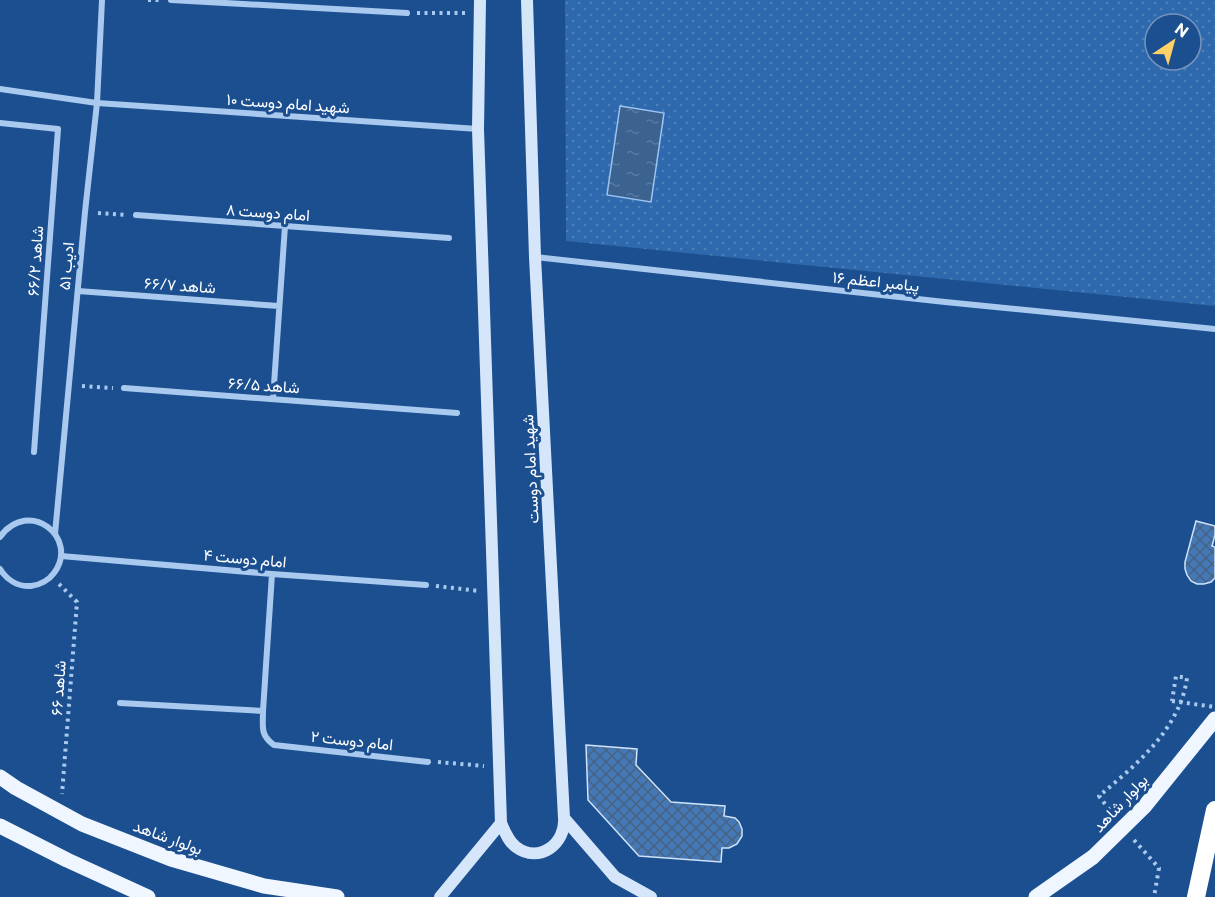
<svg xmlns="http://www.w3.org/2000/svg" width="1215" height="897" font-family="Commissioner,Vazirmatn,sans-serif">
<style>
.grass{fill:url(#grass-dots);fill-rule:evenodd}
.water{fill:url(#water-ripples);stroke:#9cc4f0;stroke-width:1.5}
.building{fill:url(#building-cross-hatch);stroke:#cfe3fa;stroke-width:1.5}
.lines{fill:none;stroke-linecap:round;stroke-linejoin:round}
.path{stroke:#a9c9ee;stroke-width:4;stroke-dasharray:3 4.5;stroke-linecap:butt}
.street{stroke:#a9c9ee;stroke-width:6}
.secondary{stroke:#d6e6fa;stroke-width:12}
.primary{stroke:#f0f6ff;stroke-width:15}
.highway{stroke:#fff;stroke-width:18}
.path-bridge{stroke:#a9c9ee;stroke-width:4;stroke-dasharray:3 4.5;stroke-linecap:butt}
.labels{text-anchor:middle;stroke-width:6;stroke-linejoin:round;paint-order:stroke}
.street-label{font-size:16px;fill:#fff;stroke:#1b4f8f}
</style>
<defs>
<pattern id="grass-dots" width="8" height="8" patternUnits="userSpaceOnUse" patternTransform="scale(1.5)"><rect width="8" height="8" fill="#2e69ad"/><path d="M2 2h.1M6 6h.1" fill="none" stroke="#4d80b9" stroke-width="1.8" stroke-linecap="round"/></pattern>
<pattern id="water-ripples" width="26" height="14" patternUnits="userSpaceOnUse" patternTransform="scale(1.5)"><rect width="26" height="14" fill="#3c6290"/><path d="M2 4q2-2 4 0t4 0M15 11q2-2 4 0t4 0" fill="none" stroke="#597aa1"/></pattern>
<pattern id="building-cross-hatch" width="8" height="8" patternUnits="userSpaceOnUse" patternTransform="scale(1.5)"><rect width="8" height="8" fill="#4478b7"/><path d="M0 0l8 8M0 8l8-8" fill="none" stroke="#486282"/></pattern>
</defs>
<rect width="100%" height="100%" fill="#1b4f8f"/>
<!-- grass -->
<path class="grass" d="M565,0H1215V306L566,241ZM1155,24H1191V60H1155Z"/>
<!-- water -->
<path class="water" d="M620,106L664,113L651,202L607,195Z"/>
<!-- building -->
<path class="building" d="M1196,521L1215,526V535L1212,546L1215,547V578L1211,582L1204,584H1197L1191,581L1187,575L1185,569V562Z
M586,745L637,749L636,765L671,802L725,806L724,816L735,818L739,822L742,829V836L737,844L729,848H722L721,862L639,856L588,800Z"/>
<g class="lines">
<!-- path -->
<path class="path" d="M148,0H161
M417,13H466
M98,213L126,215
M82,386L113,388
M59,584L77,602L62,794
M436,586L479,591
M438,762L484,766
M1114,816L1099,796C1136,765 1180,729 1187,678L1176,676L1172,701
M1134,840L1159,868L1154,897"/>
<!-- street -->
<path class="street" d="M171,0L407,13
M0,89L97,103L478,129
M0,123L58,129L34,452
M136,215L449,238
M535,257L945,302L1215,329
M78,291L279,306
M124,388L457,413
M273,399L285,226
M55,534L85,212L97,103L102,0
M0,537C29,497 80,538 54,573C49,580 40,585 31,586C18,587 7,580 0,569
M61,556L272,574L426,585
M272,574L263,711C263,727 260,735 274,745L428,762
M120,703L263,711"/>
<!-- secondary -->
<path class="secondary" d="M527,0L535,257L564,818L615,877L651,897
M501,823C505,832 508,841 516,847C539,864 566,844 564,818
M440,897L501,823L478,129L480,0"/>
<!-- primary -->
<path class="primary" d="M0,777L16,788L82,824L171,859L264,886L337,897
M0,826L67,860L148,897
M1036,897L1093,857L1144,807L1215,719"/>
<!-- highway -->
<path class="highway" d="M1196,897L1215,810"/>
<!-- path-bridge -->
<path class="path-bridge" d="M1172,701L1215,707"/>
</g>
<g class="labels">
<!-- street labels -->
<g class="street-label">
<text transform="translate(288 103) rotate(4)" y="6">شهید امام دوست ۱۰</text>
<text transform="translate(268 212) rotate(4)" y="6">امام دوست ۸</text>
<text transform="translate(35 261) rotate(-86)" y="6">شاهد ۶۶/۲</text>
<text transform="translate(66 266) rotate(-85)" y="6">ادیب ۵۱</text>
<text transform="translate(876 281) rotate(6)" y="6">پیامبر اعظم ۱۶</text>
<text transform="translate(180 285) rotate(4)" y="6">شاهد ۶۶/۷</text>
<text transform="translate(264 385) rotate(4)" y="6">شاهد ۶۶/۵</text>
<text transform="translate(530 469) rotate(-93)" y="6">شهید امام دوست</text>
<text transform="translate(245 558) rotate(5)" y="6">امام دوست ۴</text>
<text transform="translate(58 688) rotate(-86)" y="6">شاهد ۶۶</text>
<text transform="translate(352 740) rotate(6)" y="6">امام دوست ۲</text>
<text transform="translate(1120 803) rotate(-47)" y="6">بولوار شاهد</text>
<text transform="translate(168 837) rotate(20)" y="6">بولوار شاهد</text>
</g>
</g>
<!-- north arrow -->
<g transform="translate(1173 42) rotate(36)"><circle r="28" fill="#1b4f8f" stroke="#7695bc" stroke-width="1.5"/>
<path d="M0-4.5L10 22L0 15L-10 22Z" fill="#ffd166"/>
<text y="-9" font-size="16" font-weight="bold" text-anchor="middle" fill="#ffffff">N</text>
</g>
</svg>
